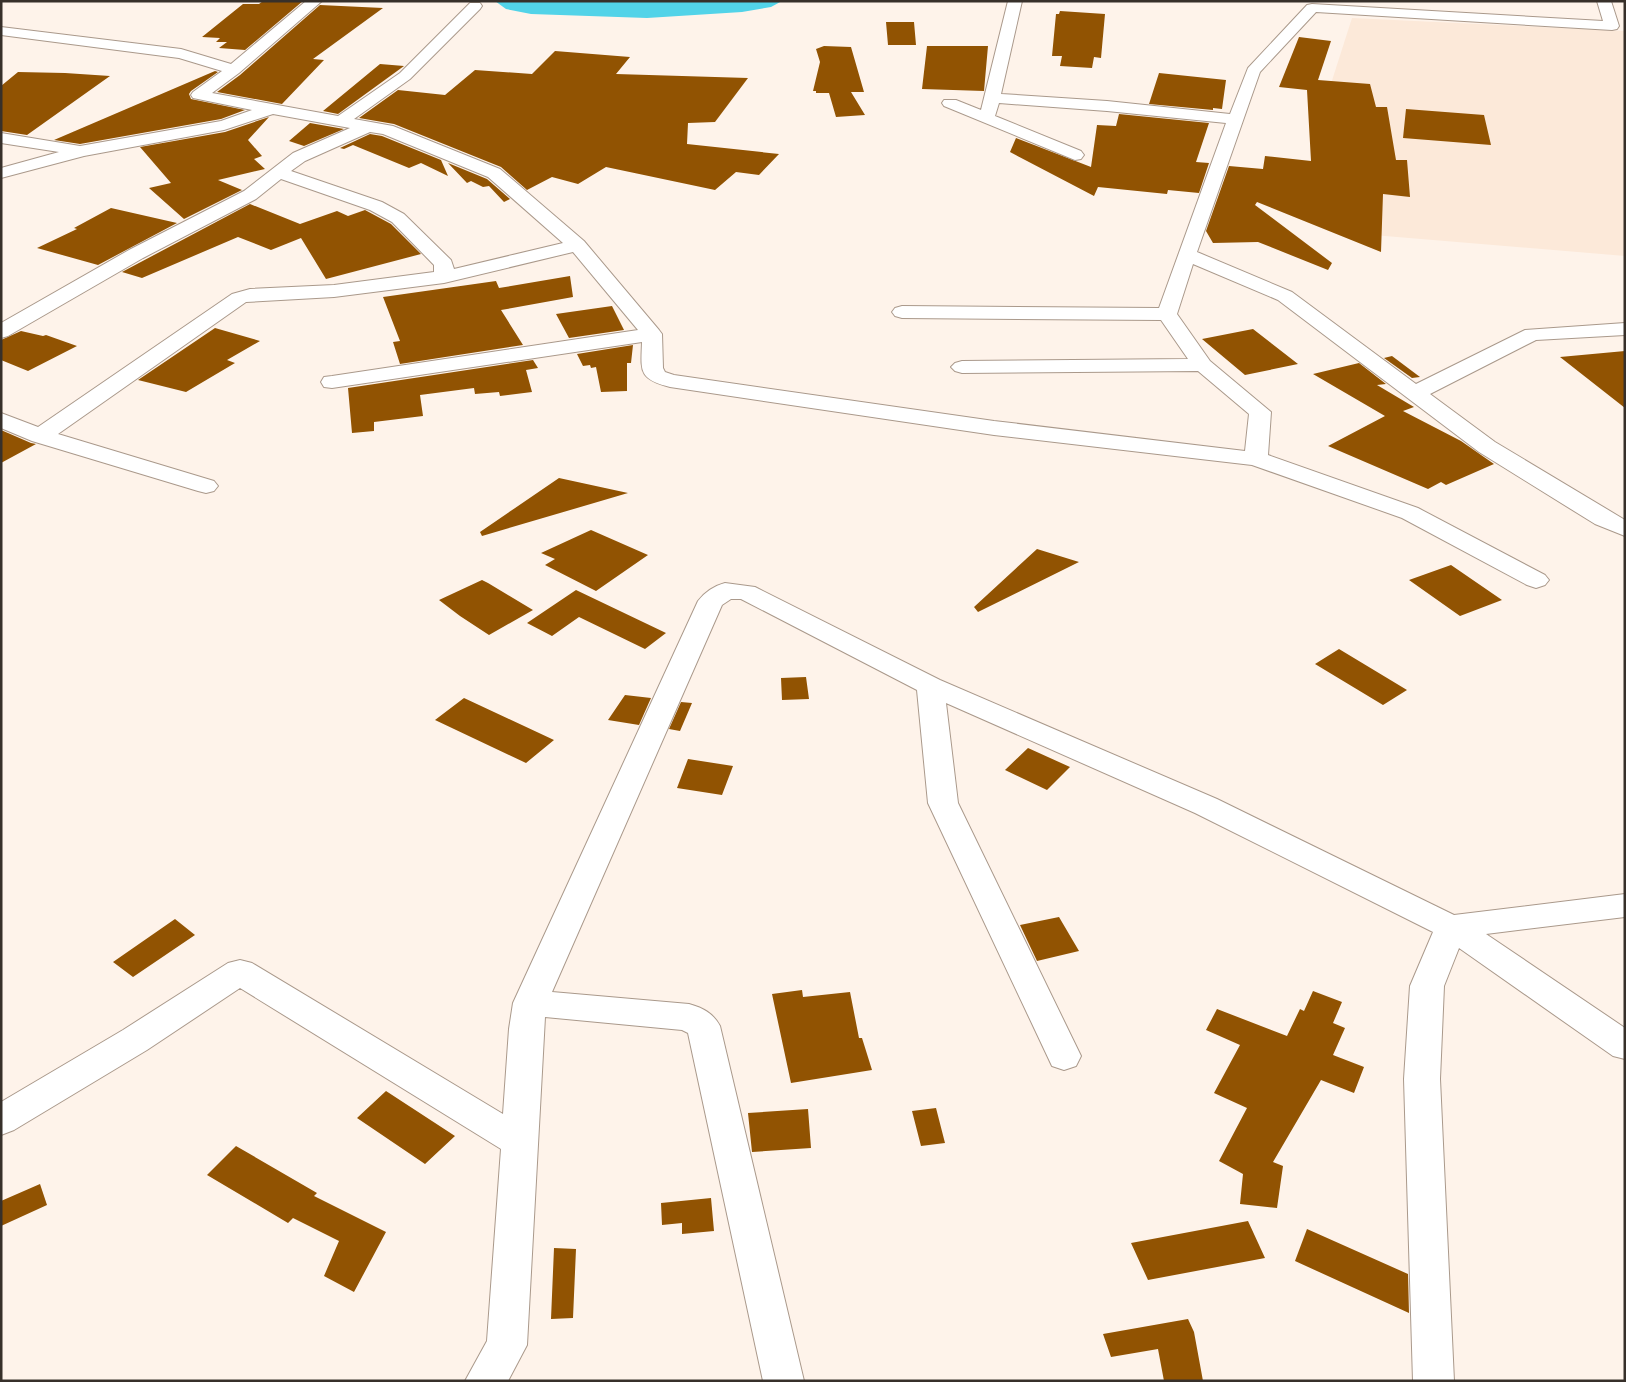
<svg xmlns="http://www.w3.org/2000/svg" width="1626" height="1382" font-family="Overpass,sans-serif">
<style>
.built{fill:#fce9d9}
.water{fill:#52d3e8}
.building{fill:#915302}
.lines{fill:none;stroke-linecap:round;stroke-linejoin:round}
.minor-casing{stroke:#aa998b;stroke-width:2}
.minor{fill:#fff;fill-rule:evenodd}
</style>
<rect width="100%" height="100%" fill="#fef3ea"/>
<!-- built -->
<path class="built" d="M1352,18L1625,31V256L1349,233L1320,118Z"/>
<!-- water -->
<path class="water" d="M495,1H782L771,7L742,12L647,18L531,14L506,9Z"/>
<!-- building -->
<path class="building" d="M263,1H303L245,50L219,48L227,42H216L220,38L202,37L243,4H259Z
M320,5L383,8L313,59L324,60L282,104L217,92L240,75Z
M1060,11L1105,14L1101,58L1094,57L1092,68L1060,66L1062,56H1052L1056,14H1059Z
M886,22H914L916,45H888Z
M1299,37L1331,41L1318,80L1370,84L1376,107H1387L1396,160H1407L1410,197L1383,194L1381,252L1257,202L1255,205L1332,263L1328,270L1258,242L1213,243L1206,231L1229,166L1263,169L1265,156L1311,161L1307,90L1279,87Z
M824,46L851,47L864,92H851L865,115L836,117L829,93H816V91H813L820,62L816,49Z
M927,46H988L984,91L922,89Z
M555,51L630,57L616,74L748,78L715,122L688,123L687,144L779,154L759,175L736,172L715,190L606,167L578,184L552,177L527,190L501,167L394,124L359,118L398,90L445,95L475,70L532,74Z
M380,64L404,66L338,114L323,111Z
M215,71L218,72L191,91L189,94L191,99L245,110L221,119L80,144L54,140Z
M18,72L65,73L110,76L27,135L1,131V86Z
M1159,73L1226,80L1222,109L1213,108V110L1149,104Z
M1406,109L1484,115L1491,145L1403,138Z
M1119,114L1209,123L1196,162L1209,163L1199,193L1168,190L1167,194L1098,187L1094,196L1010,152L1016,138L1091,167L1097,125L1116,126Z
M269,117L248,140L262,156L254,159L265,169L218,180L242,190L184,219L149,188L171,183L140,147L225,132Z
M310,123L344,129L304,146L289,141Z
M370,134L382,136L441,160L448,176L421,163L409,168L353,145L344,149L340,148Z
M448,163L487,179L510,199L504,202L489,186L483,187L471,181L467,183Z
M250,204L300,224L337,211L348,216L365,210L391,224L421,254L326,279L301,238L271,250L238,237L142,278L122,272Z
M111,208L177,223L98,265L37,248L77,229L74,228Z
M570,276L573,297L501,310L523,345L400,364L393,342L400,341L383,297L496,281L499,288Z
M612,306L624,330L569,338L556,314Z
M215,328L260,341L227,360L235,363L186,392L138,380Z
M1253,329L1298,364L1245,375L1202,339Z
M21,331L43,336L46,335L77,346L28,371L1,360V340Z
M633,345L631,363H627V391L601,392L596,367L591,368L590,365L583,366L577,354Z
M1625,351V408L1560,357Z
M1392,356L1420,377L1412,378L1384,358Z
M533,360L538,368L526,370L532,392L500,396L499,392L475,394L474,388L420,395L423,416L374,422V431L352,433L348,388Z
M1359,363L1386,384L1377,385L1414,407L1403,411L1461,441L1494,464L1446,485L1441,482L1428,489L1328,446L1385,416L1313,374Z
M1,430L31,443L36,444L1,463Z
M559,478L628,493L482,536L480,532Z
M591,530L648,555L596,591L545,565L555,559L541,553Z
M1037,549L1079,562L978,612L974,607Z
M1451,565L1502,600L1460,616L1409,580Z
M482,580L488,583L533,610L489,635L460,616L439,600Z
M576,590L666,633L645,649L579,617L552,636L527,623Z
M1339,649L1407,690L1383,705L1315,664Z
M806,677L809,699L782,700L781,678Z
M625,695L651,698L639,725L608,720Z
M464,698L554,740L526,763L435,720Z
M681,702L692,703L680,731L669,729Z
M1028,748L1070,767L1047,790L1005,770Z
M688,759L733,766L722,795L677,788Z
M1059,917L1079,951L1037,961L1020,925Z
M175,919L195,935L133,977L113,962Z
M802,990L803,997L850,992L859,1038H862L872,1070L791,1083L772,994Z
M1313,991L1342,1002L1333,1023L1345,1028L1333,1055L1364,1067L1354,1093L1321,1080L1273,1162L1283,1166L1277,1208L1240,1204L1243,1174L1219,1161L1247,1108L1214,1093L1240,1045L1206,1030L1217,1009L1287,1036L1300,1009L1304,1011Z
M386,1091L455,1136L425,1164L357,1118Z
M936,1108L945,1143L921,1146L912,1111Z
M808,1109L811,1148L752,1152L748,1113Z
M236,1146L317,1193L314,1196L386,1232L354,1292L324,1276L339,1241L293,1218L288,1223L207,1175Z
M40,1184L47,1205L1,1226V1201Z
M711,1198L714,1231L682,1234V1223L662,1225L661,1203Z
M1248,1221L1265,1258L1148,1280L1131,1243Z
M1307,1229L1408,1274L1409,1313L1295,1261Z
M554,1248L576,1249L573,1318L551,1319Z
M1188,1319L1194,1332L1203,1381H1164L1158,1349L1111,1357L1103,1334Z"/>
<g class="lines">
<defs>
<path id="minor" d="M306,1H322L239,73L212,93L338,116L400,73L470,3H480L482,6L480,9L410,79L354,119L393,126L500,169L584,241L659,330L662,334L663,368L665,372L674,375L994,421L1245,451L1249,414L1198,371L962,373L955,371L951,367L955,363L962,361L1188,359L1161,320L902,318L895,316L892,312L895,308L902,306L1159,308L1226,123L1107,111L999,103L995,116L1081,151L1084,155L1081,159L1075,160L944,106L942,103L944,100H956L981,110L1008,1H1022L1001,94L1107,101L1230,114L1248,68L1307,5L1312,4L1603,21L1597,1H1611L1619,26L1617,29L1612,30L1316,12L1260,72L1197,252L1292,292L1416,384L1525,330L1625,323V335L1536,340L1430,394L1495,442L1625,520V536L1595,524L1479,452L1278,300L1193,264L1177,314L1210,361L1271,412L1268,455L1418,508L1545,575L1549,580L1545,585L1536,588L1527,585L1402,518L1252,465L994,435L670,387C638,379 641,371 642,342L332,388L324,387L321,382L324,377L332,376L638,330L573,252L444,283L334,297L246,302L58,434L214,481L218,486L214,491L206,493L198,491L32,441L1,428V413L38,427L232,294L250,289L334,285L434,272V265L392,222L370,210L281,179L256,199L143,258L8,336L1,338V323L129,250L244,191L293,153L350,128L273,114L224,130L84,156L1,178V168L59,152L1,143V133L80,146L221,121L252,110L193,98L191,95L193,92L222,71L179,58L1,35V27L181,49L231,64ZM370,132L383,134L488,177L563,243L454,269L451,260L404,214L382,202L291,171L305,161Z
M725,583L755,587L940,680L1217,799L1454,915L1625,894V917L1486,934L1625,1028V1059L1613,1056L1459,948L1444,986L1440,1079L1454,1381H1413L1404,1079L1410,986L1433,932L1195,813L946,703L958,803L1081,1056L1076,1066L1064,1070L1052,1066L928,803L917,690L741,599H731L722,605L552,992L689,1004C703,1008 713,1013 720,1026L804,1381H763L688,1033L682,1030L545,1017L527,1345L508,1381H465L487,1341L501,1149L240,988L147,1050L14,1130L1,1135V1102L123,1030L228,963L240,960L252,963L503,1114L509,1029L513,1003L698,601C705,592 714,586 725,583Z"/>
</defs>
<!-- minor casing -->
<use href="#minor" class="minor-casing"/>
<!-- minor -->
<use href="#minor" class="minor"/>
</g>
<!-- border -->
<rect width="1626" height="1382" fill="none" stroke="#37302a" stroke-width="5"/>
</svg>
